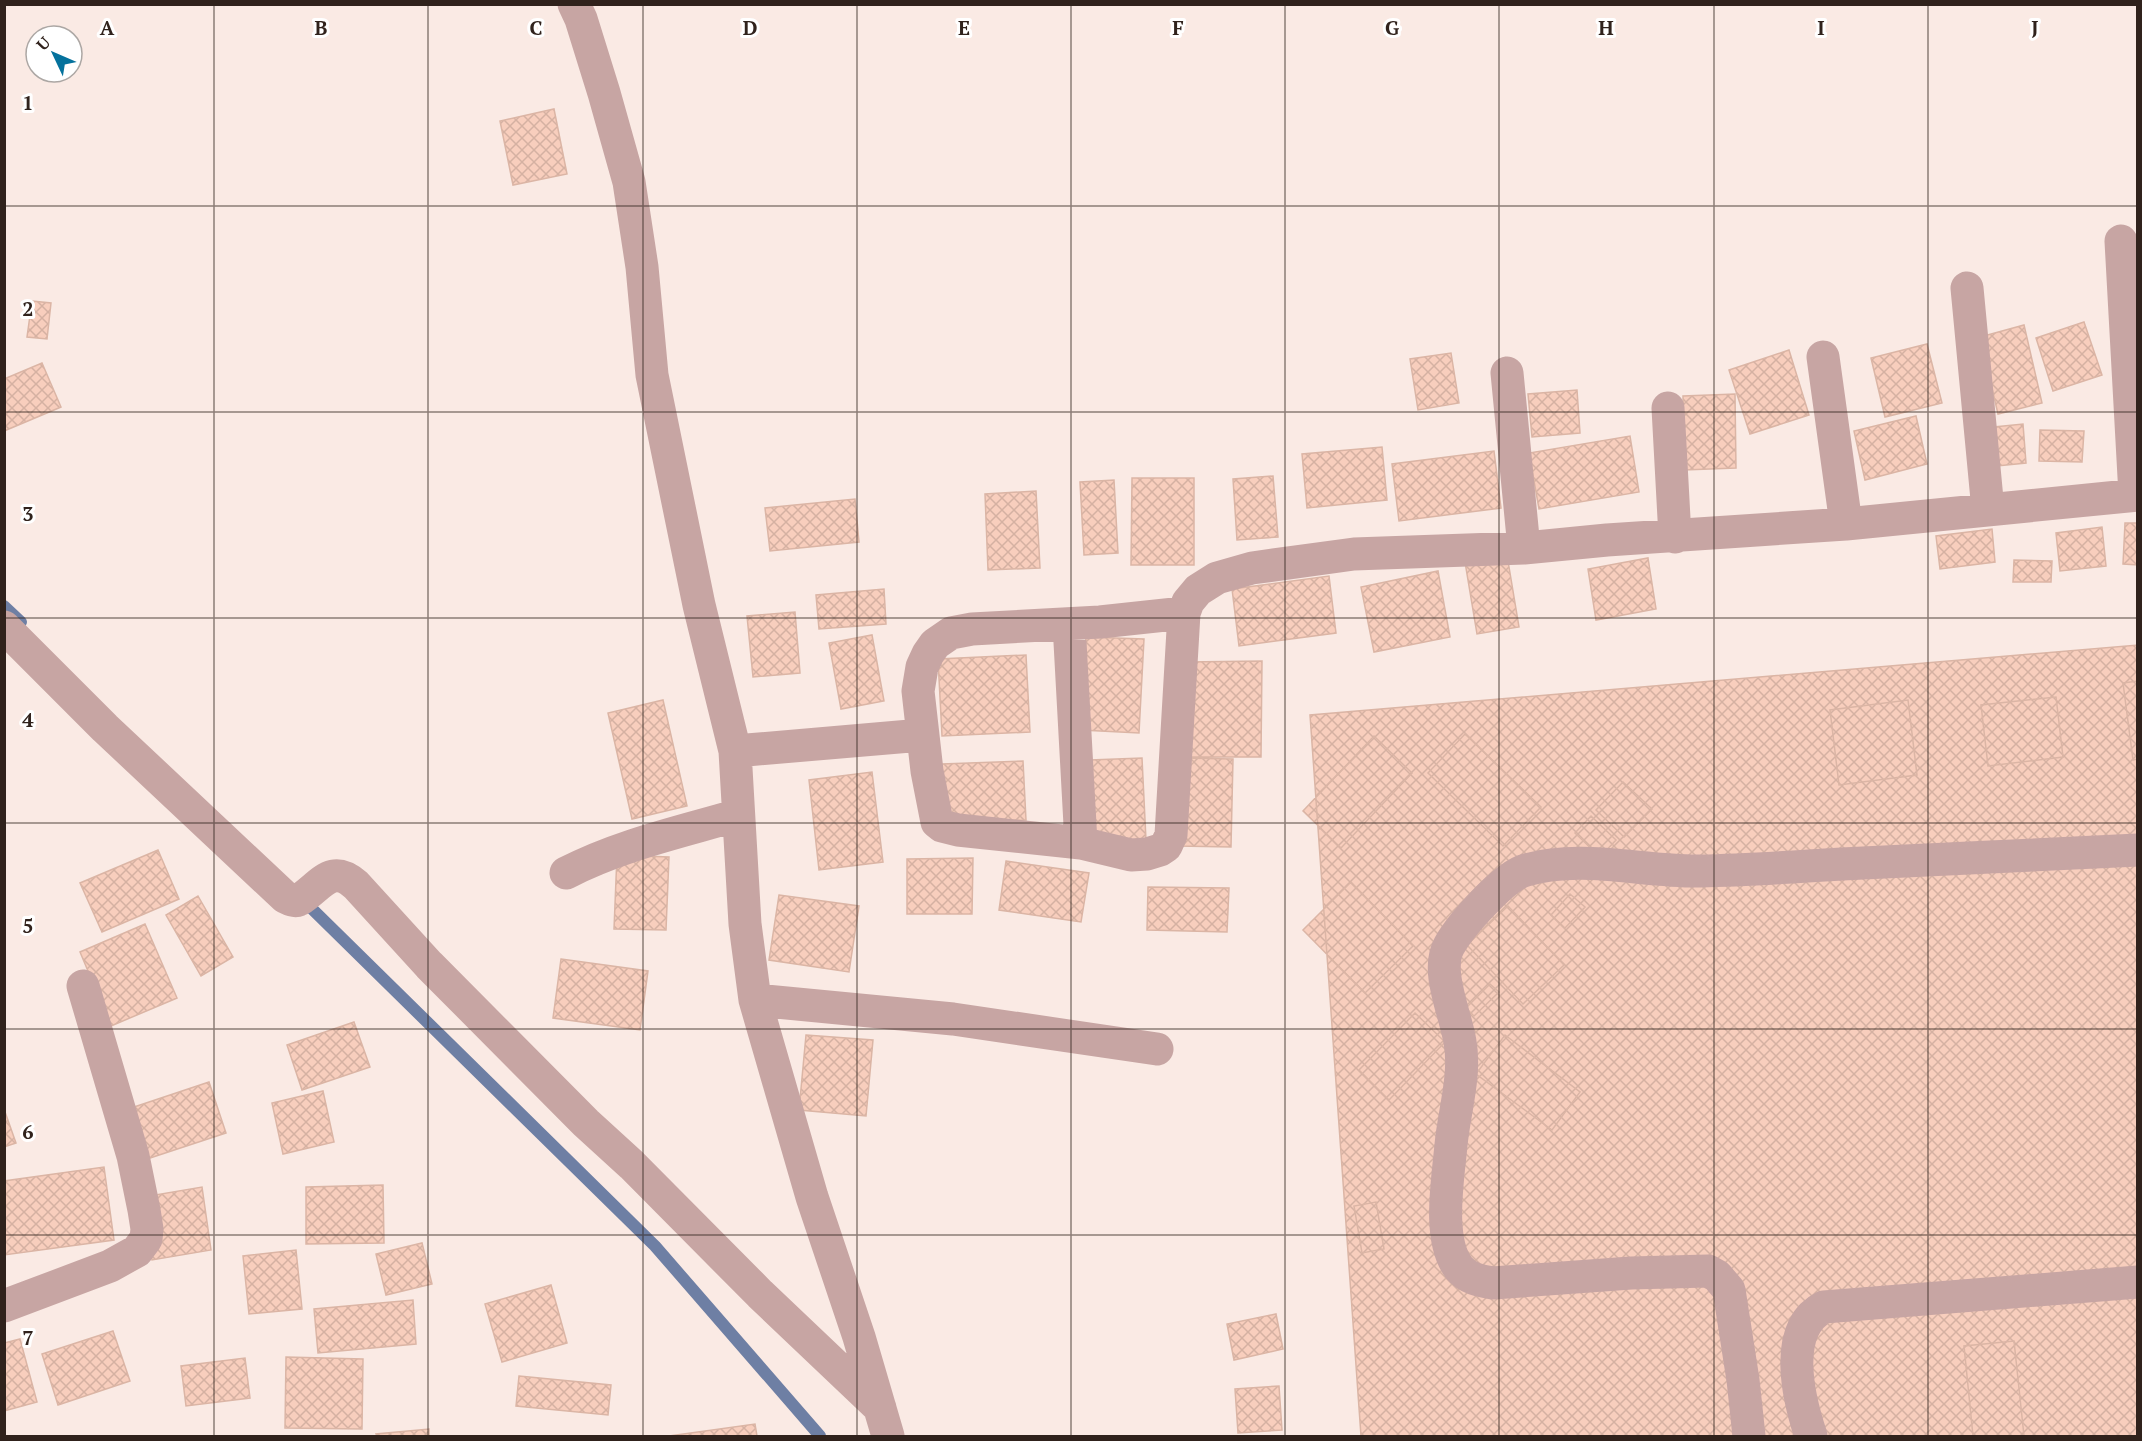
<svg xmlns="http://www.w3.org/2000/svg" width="2142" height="1441" font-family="'PT Serif',serif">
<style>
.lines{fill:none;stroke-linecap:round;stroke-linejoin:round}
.stream{stroke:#6e7fa4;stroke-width:12}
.building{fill:url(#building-cross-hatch);stroke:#dbb5a5;stroke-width:1.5}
.street{stroke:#c7a5a3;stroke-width:33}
.grid{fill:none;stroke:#30221c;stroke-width:1.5;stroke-opacity:0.55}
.grid-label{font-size:20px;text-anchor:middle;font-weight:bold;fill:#30221c;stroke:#fff;stroke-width:6;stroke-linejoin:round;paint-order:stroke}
</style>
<defs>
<pattern id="building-cross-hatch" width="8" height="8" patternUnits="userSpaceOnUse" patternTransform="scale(1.5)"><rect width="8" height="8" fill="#f8cebd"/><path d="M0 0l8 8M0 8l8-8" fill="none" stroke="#d5b1a2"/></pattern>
</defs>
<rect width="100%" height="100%" fill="#faeae4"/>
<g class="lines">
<!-- stream -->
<path class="stream" d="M4,606L21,622
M303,900L655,1246L820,1436"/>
</g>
<!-- building -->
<path class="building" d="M554,109L567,174L513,185L500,121Z
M32,301L51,303L47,339L27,337Z
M2084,322L2102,375L2053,391L2036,338Z
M2024,325L2042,403L1998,414L1980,337Z
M1927,344L1942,403L1885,417L1871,358Z
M1789,350L1809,415L1750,434L1729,370Z
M1451,353L1459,403L1418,410L1410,359Z
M42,363L61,407L4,431V379Z
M1577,390L1580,433L1532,437L1528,394Z
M1735,394L1736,468L1684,470L1683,396Z
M1916,416L1927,464L1865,480L1854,431Z
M2023,424L2026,463L1987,467L1984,428Z
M2040,430L2084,431L2082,462L2039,461Z
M1630,436L1639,492L1539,509L1529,453Z
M1382,447L1387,500L1307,508L1302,454Z
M1494,451L1501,508L1399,521L1392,464Z
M1273,476L1278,537L1237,540L1233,479Z
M1132,478H1194V565H1131Z
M1114,480L1118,553L1084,555L1080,482Z
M1036,491L1040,568L988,570L985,494Z
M855,499L859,542L770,551L765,508Z
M2125,523H2138V565L2123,564Z
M2102,527L2106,566L2060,571L2056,533Z
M1992,529L1995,562L1940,569L1936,536Z
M1507,555L1519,627L1477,634L1465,562Z
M1648,558L1656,609L1596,620L1588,569Z
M2014,560L2052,561L2051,582H2013Z
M1438,571L1450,637L1374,652L1361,587Z
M1329,576L1336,633L1239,646L1232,589Z
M884,589L886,624L819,629L816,595Z
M795,612L800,673L753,677L747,616Z
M872,635L884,701L841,709L829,643Z
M1086,637L1144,639L1139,733L1081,730Z
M2138,645V1436H1361L1310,715Z
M1026,655L1030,732L942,736L938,659Z
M1262,661L1261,757H1186V662Z
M2138,681V759L2133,760L2123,683Z
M2056,697L2063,757L1988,766L1981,705Z
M663,700L687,806L632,819L608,713Z
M1908,700L1917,775L1839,785L1830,710Z
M1465,734L1541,807L1503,846L1428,773Z
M1374,736L1412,773L1341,848L1303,811Z
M1142,758L1146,840L1094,843L1090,760Z
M1181,758L1233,759L1231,847L1178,846Z
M1023,761L1026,820L944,823L942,764Z
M872,772L883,862L819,870L809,780Z
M1623,782L1652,809L1624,837L1596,810Z
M1591,816L1616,840L1600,857L1575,833Z
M158,850L179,899L102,932L80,883Z
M617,855L669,857L666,930L614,929Z
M973,858L972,914H907V859Z
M1006,861L1089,873L1081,922L999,910Z
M1351,882L1413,946L1365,993L1303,930Z
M1148,887L1229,888L1227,932L1147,930Z
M1570,894L1585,907L1565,928L1551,915Z
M779,895L859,906L849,972L769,960Z
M198,896L233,957L201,976L166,915Z
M1508,906L1564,965L1523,1004L1467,945Z
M145,924L177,998L111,1026L80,952Z
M561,959L648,971L640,1030L553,1018Z
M1490,984L1499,992L1474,1016L1466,1008Z
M1415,1013L1445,1042L1389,1100L1359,1070Z
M354,1022L370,1067L302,1090L287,1045Z
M806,1035L873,1040L866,1116L799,1110Z
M1505,1035L1580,1092L1552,1130L1476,1074Z
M209,1082L226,1133L147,1159L131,1108Z
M323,1091L334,1142L283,1154L272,1103Z
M4,1109L16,1143L4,1147Z
M104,1167L114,1240L4,1255V1181Z
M383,1185L384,1243L306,1244V1187Z
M202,1187L211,1250L152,1260L143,1197Z
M1376,1202L1384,1249L1362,1253L1354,1206Z
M422,1243L432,1284L386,1295L376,1254Z
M296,1250L302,1309L249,1314L243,1256Z
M551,1285L567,1343L502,1362L485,1304Z
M413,1300L416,1344L318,1353L314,1309Z
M1276,1314L1283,1349L1234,1360L1227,1324Z
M113,1331L130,1381L58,1405L42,1354Z
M20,1339L37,1402L4,1411V1343Z
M2014,1341L2024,1436H1973L1964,1346Z
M286,1357L363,1359L362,1429L285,1428Z
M245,1358L250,1398L186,1406L181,1366Z
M519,1376L611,1385L608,1415L516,1406Z
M1279,1386L1282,1430L1238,1433L1235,1389Z
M755,1424L757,1436H669Z
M429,1429V1436H377L376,1434Z"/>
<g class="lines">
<!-- street -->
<path class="street" d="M574,4L581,19L604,93L629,182L642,267L652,375L699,605L735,751L745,924L755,1000L812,1197L859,1337L888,1436
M2121,241L2135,495
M1967,288L1988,510
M1823,357L1846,524
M1507,373L1524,548
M1668,408L1675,537
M1184,613L1171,835L1166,846L1160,850L1147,854L1131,855L1081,843L958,830L942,826L937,822L927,771L918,691L922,667L928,654L935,644L951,633L972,629L1100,622L1184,613L1188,602L1198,590L1217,578L1252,568L1354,554L1524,548L1607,540L1846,524L2138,495
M1069,624L1081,843
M4,627L105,728L285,897C289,899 294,902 299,900C300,900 306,895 306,895C325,880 334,866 356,885L429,965L586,1123L632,1165L760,1294L880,1408
M735,751L922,735
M566,873C620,845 680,832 738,815
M755,1000L953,1019L1157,1049
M4,1306L110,1266L137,1251L146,1239L147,1229L144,1210L133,1156L83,986
M1749,1436L1743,1380L1729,1290L1717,1276L1708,1271L1631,1273L1493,1283C1481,1281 1468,1279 1459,1268C1437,1240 1448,1179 1451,1145C1454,1112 1466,1075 1460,1042C1456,1015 1435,971 1449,946C1460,926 1504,876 1526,870C1582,854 1643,872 1700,871C1747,870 1795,867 1842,864C1941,859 2039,855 2138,850
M1811,1436C1799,1400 1781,1329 1824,1307L2138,1282"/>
</g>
<!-- grid -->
<path class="grid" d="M214,4V1436M428,4V1436M643,4V1436M857,4V1436M1071,4V1436M1285,4V1436M1499,4V1436M1714,4V1436M1928,4V1436M4,206H2138M4,412H2138M4,618H2138M4,823H2138M4,1029H2138M4,1235H2138"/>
<g class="grid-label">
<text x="107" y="35">A</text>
<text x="321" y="35">B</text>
<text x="536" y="35">C</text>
<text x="750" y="35">D</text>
<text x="964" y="35">E</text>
<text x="1178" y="35">F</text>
<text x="1392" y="35">G</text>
<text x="1606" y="35">H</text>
<text x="1821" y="35">I</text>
<text x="2035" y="35">J</text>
<text x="28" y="110">1</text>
<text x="28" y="316">2</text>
<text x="28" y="521">3</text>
<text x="28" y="727">4</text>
<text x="28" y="933">5</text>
<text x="28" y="1139">6</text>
<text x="28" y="1345">7</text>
</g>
<!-- border -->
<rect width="2142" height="1441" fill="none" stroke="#30221c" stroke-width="12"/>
<!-- north arrow -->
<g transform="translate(54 54) rotate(314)"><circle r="28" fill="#ffffff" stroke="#aca7a4" stroke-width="1.5"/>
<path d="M0-4.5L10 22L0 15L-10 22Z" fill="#05729d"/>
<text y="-9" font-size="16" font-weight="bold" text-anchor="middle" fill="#30221c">U</text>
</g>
</svg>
